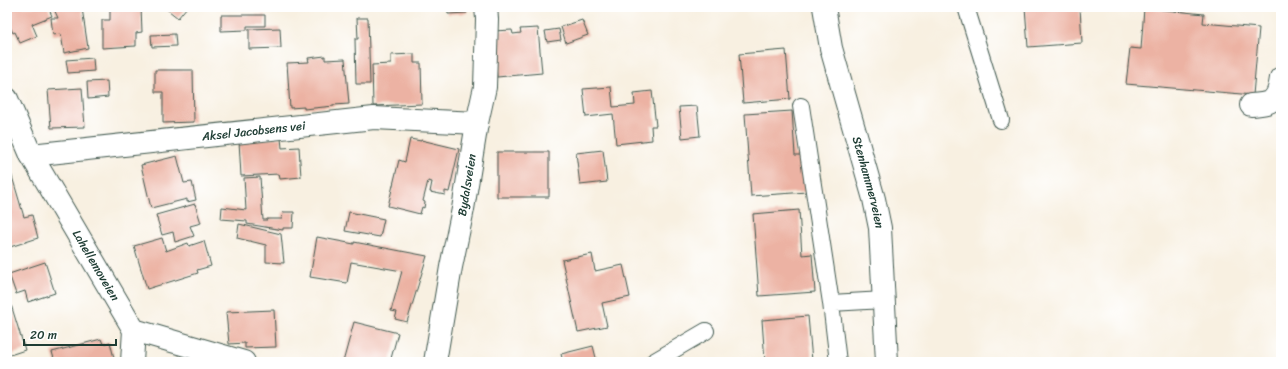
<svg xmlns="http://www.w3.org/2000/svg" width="1288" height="369" font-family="Sriracha,sans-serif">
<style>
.building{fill:#ecb2a3}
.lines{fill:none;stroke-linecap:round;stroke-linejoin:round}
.lane-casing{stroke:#40584e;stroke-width:18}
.street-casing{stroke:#40584e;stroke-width:24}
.lane{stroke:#fff;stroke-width:16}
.street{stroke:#fff;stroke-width:22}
.labels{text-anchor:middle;stroke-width:3;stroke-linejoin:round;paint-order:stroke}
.street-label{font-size:12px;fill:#1f3d34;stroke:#fff}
</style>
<rect width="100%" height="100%" fill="#fff"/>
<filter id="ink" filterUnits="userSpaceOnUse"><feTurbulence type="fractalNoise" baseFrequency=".025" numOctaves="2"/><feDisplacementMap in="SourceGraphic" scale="8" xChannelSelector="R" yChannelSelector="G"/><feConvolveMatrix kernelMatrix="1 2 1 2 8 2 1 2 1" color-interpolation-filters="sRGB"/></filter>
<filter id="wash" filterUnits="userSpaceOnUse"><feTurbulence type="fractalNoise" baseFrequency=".012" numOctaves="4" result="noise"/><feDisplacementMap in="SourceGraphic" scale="16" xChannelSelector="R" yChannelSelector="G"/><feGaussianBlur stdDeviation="0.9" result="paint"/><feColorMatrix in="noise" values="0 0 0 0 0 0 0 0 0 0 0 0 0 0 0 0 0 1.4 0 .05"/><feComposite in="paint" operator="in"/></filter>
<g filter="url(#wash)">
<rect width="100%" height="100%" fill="#f8f0e1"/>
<g id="blocks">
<!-- building -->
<path class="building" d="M7,7H48L52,16L32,24L37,36L20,43L15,32L13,33L7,20Z
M53,7H79L80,9L82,8L88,48L64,53L61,34L53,35L51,18H58Z
M110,7H141L142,32L136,33V46L102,48V20H110Z
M164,7H187L178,18Z
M447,7H467V13L448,14Z
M1025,7H1080L1082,43L1028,47Z
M1144,8L1204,14L1203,23L1259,28L1253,95L1126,84L1130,48L1141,49Z
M221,15H265V26H247V30L221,31Z
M357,18H368L370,84H356L355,39H358Z
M582,20L588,35L566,43L561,27Z
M280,28L281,48L249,49V29Z
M538,28L542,73L497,77L493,31L512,30L513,34L521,33L520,29Z
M559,29L561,40L547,42L545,31Z
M175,34L176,46L152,47L151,35Z
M786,50L790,99L743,103L739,54Z
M414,54V63H421L422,104L373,106L372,65L391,64V55Z
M325,56V60L345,59L349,104L334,105V106L304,109V107L290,108L287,63L309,62L308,58Z
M93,58L94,71L68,73L66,60Z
M155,70H193L194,122L163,123V92H155Z
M107,81L108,97L88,99L87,82Z
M611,87L613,107L635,105L634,93L652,91L656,126H651L652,140L616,144L613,114L586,117L583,89Z
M82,88L85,127L51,128L48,90Z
M697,106L700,136L682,138L679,107Z
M792,111L795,155H804L807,192L751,196L745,114Z
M281,138L282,148L299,147L301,177L280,179L279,174L241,176L239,141Z
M410,139L421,141V140L459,149L449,192L445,191V195L430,192L432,182L428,181L423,201L425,202L424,208L422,207L420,214L388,206L399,160L405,162Z
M603,150L607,182L580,185L576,153Z
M497,152H549V197H497Z
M177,156L184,183L192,182L196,200L187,202V199L151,208L141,165Z
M11,173L24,217L32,215L38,238L7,248V174Z
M260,177L263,220H267V219H282L283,212H294L293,228H283V230L247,224V221L221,219L222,207L246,210L244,178Z
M195,204L201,223L190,226L194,236L175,242L173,232L162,235L156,215Z
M799,210L802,255L812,254L815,292L759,296L753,214Z
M349,212L384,219L380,237L345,231Z
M239,224L281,234L284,263L266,262V245L237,238Z
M317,237L354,244V242L427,256L407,322L395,319L397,312L391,311L402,271L351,262L347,283L310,277Z
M162,238L166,251L188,243L189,246L204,241L211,266L197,270L198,273L147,289L134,246Z
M592,254L595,271L623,265L630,297L602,303L607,326L578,332L562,260Z
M45,262L55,293L28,302L25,291L16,294L9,274Z
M8,295L25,350L7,356V296Z
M274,310L276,347L245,348V343L229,344L226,312Z
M808,316L812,361L821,360V362H765L762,320Z
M354,322L398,333L390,362H343Z
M101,339L103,344L110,342L115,362H55L52,352Z
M593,346L597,362H563L561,354Z"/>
</g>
</g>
<g filter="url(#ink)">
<use href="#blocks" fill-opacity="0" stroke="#40584e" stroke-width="1"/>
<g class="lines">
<defs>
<path id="lane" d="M966,7L1001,120
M801,106L831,303L838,362
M831,303L884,300
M653,362L706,331"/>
<g id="street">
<path id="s1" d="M824,7L831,48L874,199L880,228L887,362"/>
<path id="s2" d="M7,99L31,155L134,330L244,362"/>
<path d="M1251,105C1272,104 1278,101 1281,78"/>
<path id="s3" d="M31,155L374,118L477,123"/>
<path d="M132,362L134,330"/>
<path id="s4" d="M435,362L451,267L463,209L477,123L485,87L487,19L486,7"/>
</g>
</defs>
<!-- lane casing -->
<use href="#lane" class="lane-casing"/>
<!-- street casing -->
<use href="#street" class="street-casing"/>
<!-- lane -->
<use href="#lane" class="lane"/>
<!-- street -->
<use href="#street" class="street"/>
</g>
</g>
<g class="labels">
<!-- street labels -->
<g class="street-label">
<text dy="4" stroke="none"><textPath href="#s3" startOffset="224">Aksel Jacobsens vei</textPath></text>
<text dy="4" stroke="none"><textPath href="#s1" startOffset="181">Stenhammerveien</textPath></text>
<text dy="4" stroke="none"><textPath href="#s4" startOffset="180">Bydalsveien</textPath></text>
<text dy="4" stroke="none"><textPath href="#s2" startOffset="189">Lahellemoveien</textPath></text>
</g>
</g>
<!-- margin -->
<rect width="1288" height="369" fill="none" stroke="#fff" stroke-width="24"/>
<!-- scale -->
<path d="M24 339v6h92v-6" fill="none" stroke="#1f3d34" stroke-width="2"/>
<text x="30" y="339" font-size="12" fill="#1f3d34" stroke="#ffffff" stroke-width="3" paint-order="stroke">20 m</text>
</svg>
